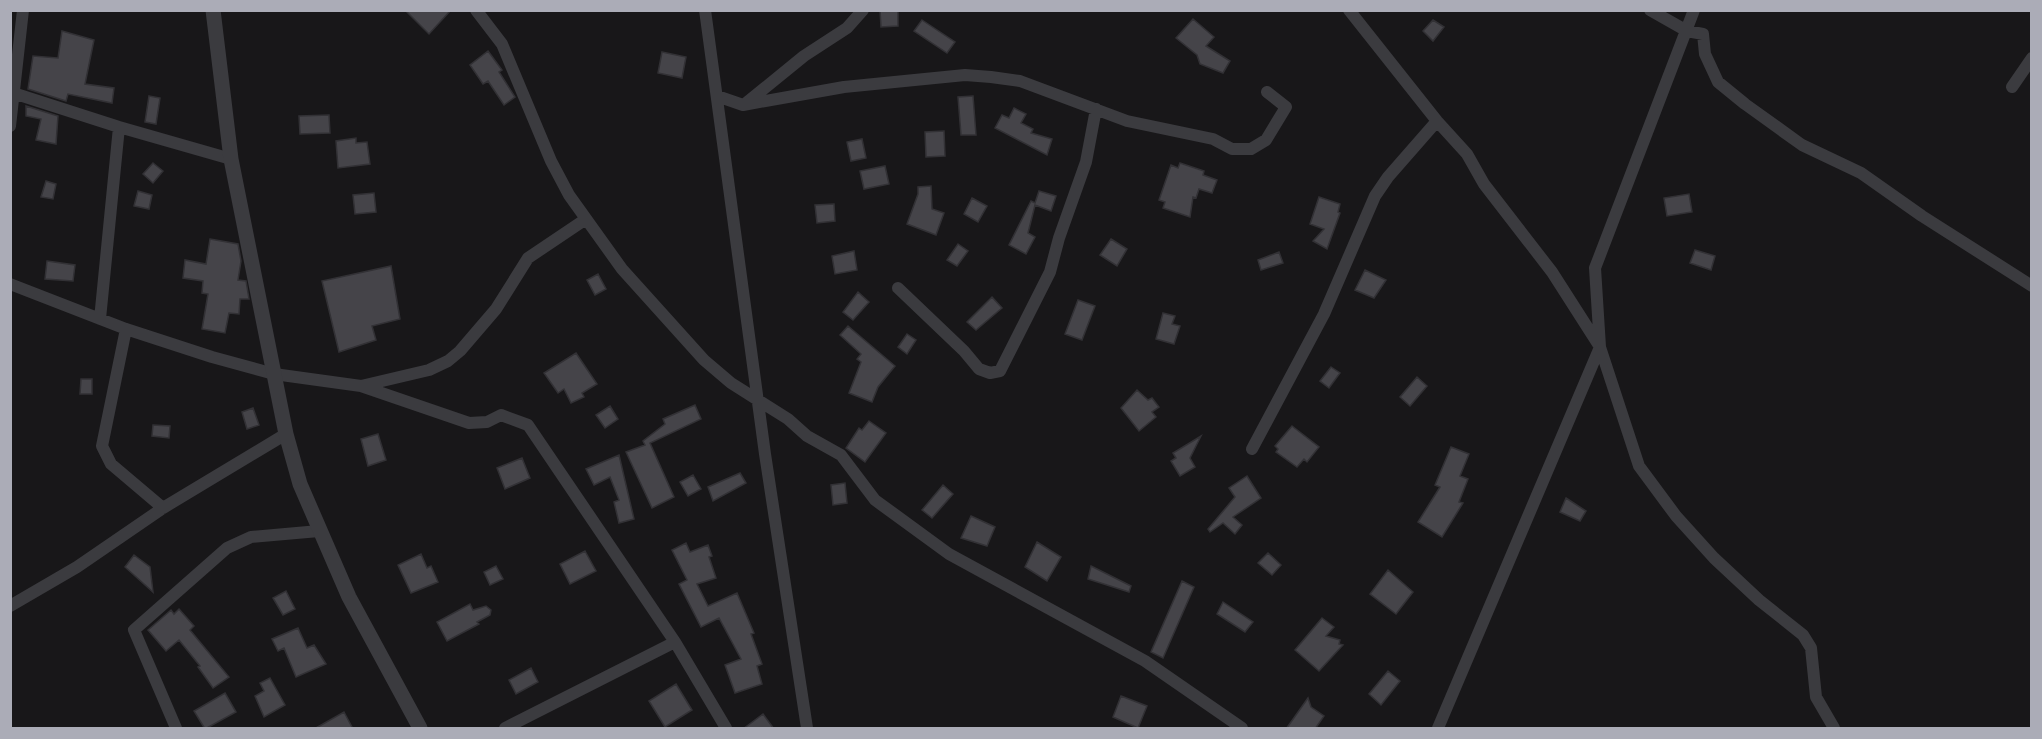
<svg xmlns="http://www.w3.org/2000/svg" width="2042" height="739" font-family="'DM Sans',sans-serif">
<style>
.building{fill:#454449;stroke:#323135;stroke-width:1.5}
.lines{fill:none;stroke-linecap:round;stroke-linejoin:round}
.minor{stroke:#3b3b3f;stroke-width:12}
.tertiary{stroke:#3b3b3f;stroke-width:15}
</style>
<rect width="100%" height="100%" fill="#181719"/>
<!-- building -->
<path class="building" d="M405,10H451L429,34Z
M880,10H898V26L881,27Z
M1193,19L1214,37L1206,46L1230,61L1223,73L1200,64L1197,55L1176,38Z
M922,20L955,42L947,53L914,31Z
M1433,20L1444,27L1433,41L1423,31Z
M62,31L94,40L85,84L114,88L112,103L68,94L66,101L28,89L33,56L58,58Z
M488,51L502,70L499,72L515,97L504,105L488,81L483,84L470,65Z
M662,52L686,57L682,78L658,73Z
M149,96L160,98L156,124L145,122Z
M973,96L976,135H961L958,97Z
M26,106L58,116L56,144L36,140L41,119L26,116Z
M1014,108L1026,114L1021,123L1033,129L1031,133L1052,139L1047,155L995,128L1002,115L1009,118Z
M329,115L330,133L300,134L299,116Z
M944,131L945,156L926,157L925,132Z
M356,138V143L367,142L370,164L338,168L336,141Z
M862,139L866,158L851,161L847,142Z
M153,163L163,171L153,183L143,174Z
M1180,163L1204,171L1203,175L1217,180L1212,193L1199,189L1196,198L1193,197L1190,217L1163,208L1165,202L1159,200L1171,165L1178,168Z
M885,166L889,184L864,189L860,171Z
M46,181L56,184L53,199L41,197Z
M931,186L932,209L944,213L936,235L907,224L918,194V187Z
M138,191L152,195L149,209L134,206Z
M1039,191L1056,196L1051,211L1035,205L1028,233L1035,237L1026,254L1009,245L1031,201L1035,203Z
M374,193L376,212L355,214L353,195Z
M1689,194L1692,212L1667,216L1664,198Z
M1319,197L1340,204L1338,212L1340,213L1327,249L1313,241L1324,229L1310,224Z
M972,198L987,206L978,222L964,214Z
M834,204L835,221L817,223L815,205Z
M210,239L238,244L241,261L238,280L246,281L249,299H240L239,314L229,313L225,333L202,329L208,294L202,293L203,281L183,278L185,260L206,264Z
M1111,239L1127,249L1117,266L1100,255Z
M958,244L968,251L957,266L947,260Z
M1695,250L1715,256L1711,270L1690,263Z
M854,251L857,270L835,274L832,256Z
M1279,252L1283,263L1261,270L1258,260Z
M47,261L75,265L73,281L45,279Z
M391,266L400,319L372,326L376,340L339,352L322,281Z
M1365,270L1386,280L1374,298L1355,290Z
M598,274L606,289L595,295L587,280Z
M858,292L869,302L853,320L843,312Z
M992,297L1002,308L976,330L967,322Z
M1078,300L1095,306L1082,340L1065,334Z
M1163,313L1175,316L1172,324L1180,326L1174,344L1156,339Z
M848,326L895,366L878,387L872,402L849,393L861,362L857,359L861,354L840,335Z
M907,334L916,340L907,354L898,347Z
M576,353L597,384L582,393L584,397L571,403L564,389L558,393L544,373Z
M1331,367L1340,373L1329,388L1320,381Z
M1417,377L1427,386L1410,406L1400,397Z
M81,379H92V394H80Z
M1137,390L1148,400L1152,398L1159,407L1152,412L1156,417L1139,431L1121,408Z
M695,405L701,419L650,443L674,497L652,508L626,452L645,445L643,441L665,424L663,419Z
M610,406L618,419L605,428L596,415Z
M253,408L259,425L247,429L242,412Z
M869,421L886,433L865,462L846,448L859,428L862,430Z
M153,425L170,426L169,438L152,436Z
M1292,426L1319,447L1307,462L1304,459L1297,467L1276,452L1278,449L1275,446Z
M378,434L386,460L368,466L361,439Z
M1201,436L1190,458L1195,467L1180,476L1171,461L1176,458L1173,453Z
M1451,447L1469,454L1460,476L1468,479L1459,502L1463,503L1442,537L1418,522L1440,487L1435,485Z
M619,455L634,519L619,523L614,502L619,500L610,477L594,485L586,469Z
M522,458L530,478L505,489L497,468Z
M740,473L746,483L713,501L708,487Z
M693,475L701,489L688,496L680,482Z
M1247,476L1261,498L1233,517L1242,525L1235,534L1223,523L1210,532L1208,529L1235,497L1229,488Z
M845,483L847,503L833,505L831,485Z
M943,485L953,494L932,518L922,510Z
M1566,498L1586,511L1580,521L1560,512Z
M971,516L995,527L987,546L961,538Z
M1037,542L1061,557L1047,581L1025,567Z
M686,543L690,552L708,545L712,556L709,557L716,578L697,584L708,606L737,593L754,633L751,634L762,664L757,666L762,684L735,693L725,665L741,659L719,618L701,627L679,584L687,580L672,550Z
M585,551L596,571L570,584L560,564Z
M1268,553L1281,565L1272,575L1258,563Z
M421,554L427,568L431,566L438,582L411,593L398,565Z
M134,555L150,567L153,592L125,567Z
M496,566L503,579L490,585L484,572Z
M1091,566L1131,586L1129,592L1088,579Z
M1388,570L1413,592L1396,614L1370,594Z
M1182,581L1194,587L1163,658L1151,652Z
M286,591L295,609L283,615L273,598Z
M1223,602L1253,622L1245,632L1217,614Z
M470,604L473,610L486,606L491,610L490,615L477,622L479,624L447,641L437,622Z
M179,609L194,626L190,630L229,677L213,688L198,667L200,666L179,640L166,651L148,630L171,610L174,614Z
M1322,618L1334,627L1326,636L1340,640L1339,644L1343,645L1319,671L1295,650Z
M298,628L307,648L314,645L326,664L296,677L284,648L278,651L272,639Z
M531,668L538,682L516,694L509,680Z
M1388,671L1400,681L1381,705L1369,694Z
M270,678L285,705L264,717L255,696L264,691L260,683Z
M676,684L692,710L665,727L649,701Z
M225,693L236,712L205,729L194,711Z
M1121,696L1147,706L1138,728L1113,717Z
M1308,698L1311,707L1324,716L1315,729H1286Z
M344,712L353,729H314Z
M763,714L774,729H743Z"/>
<g class="lines">
<!-- minor -->
<path class="minor" d="M476,10L502,44L551,161L569,195L622,269L704,360L731,383L788,419L807,436L841,455L875,500L949,554L1145,661L1242,728
M705,10L765,454L807,728
M1349,10L1437,121L1467,154L1484,184L1552,272L1600,347L1639,466L1676,516L1714,558L1759,600L1803,635L1811,648L1816,697L1834,728
M1650,10L1687,31L1703,34L1705,54L1718,82L1745,104L1802,145L1861,173L1922,216L2032,286
M2012,87L2032,58
M10,92L119,127L231,159
M717,96L743,105L844,87L965,75L991,77L1020,81L1127,121L1213,139L1232,149H1251L1266,140L1286,107L1267,92
M745,104L804,56L847,28L863,10
M10,126L23,10
M10,284L126,329L212,357L274,374L361,386L469,423L487,422L501,415L528,425L675,642L726,728
M898,288L964,351L979,369L990,373L1000,371L1050,272L1059,238L1086,162L1096,109
M100,319L119,127
M126,329L102,446L111,464L163,508
M361,386L429,370L448,361L460,351L496,309L528,258L586,219
M1252,449L1324,314L1375,196L1388,177L1437,121
M10,606L77,567L163,508L286,434
M176,728L134,630L227,548L251,537L319,531
M505,728L675,642
M1438,728L1600,347L1595,268L1694,10"/>
<!-- tertiary -->
<path class="tertiary" d="M213,10L231,159L286,434L300,484L349,597L420,728"/>
</g>
<!-- border -->
<rect width="2042" height="739" fill="none" stroke="#abacb7" stroke-width="24"/>
</svg>
